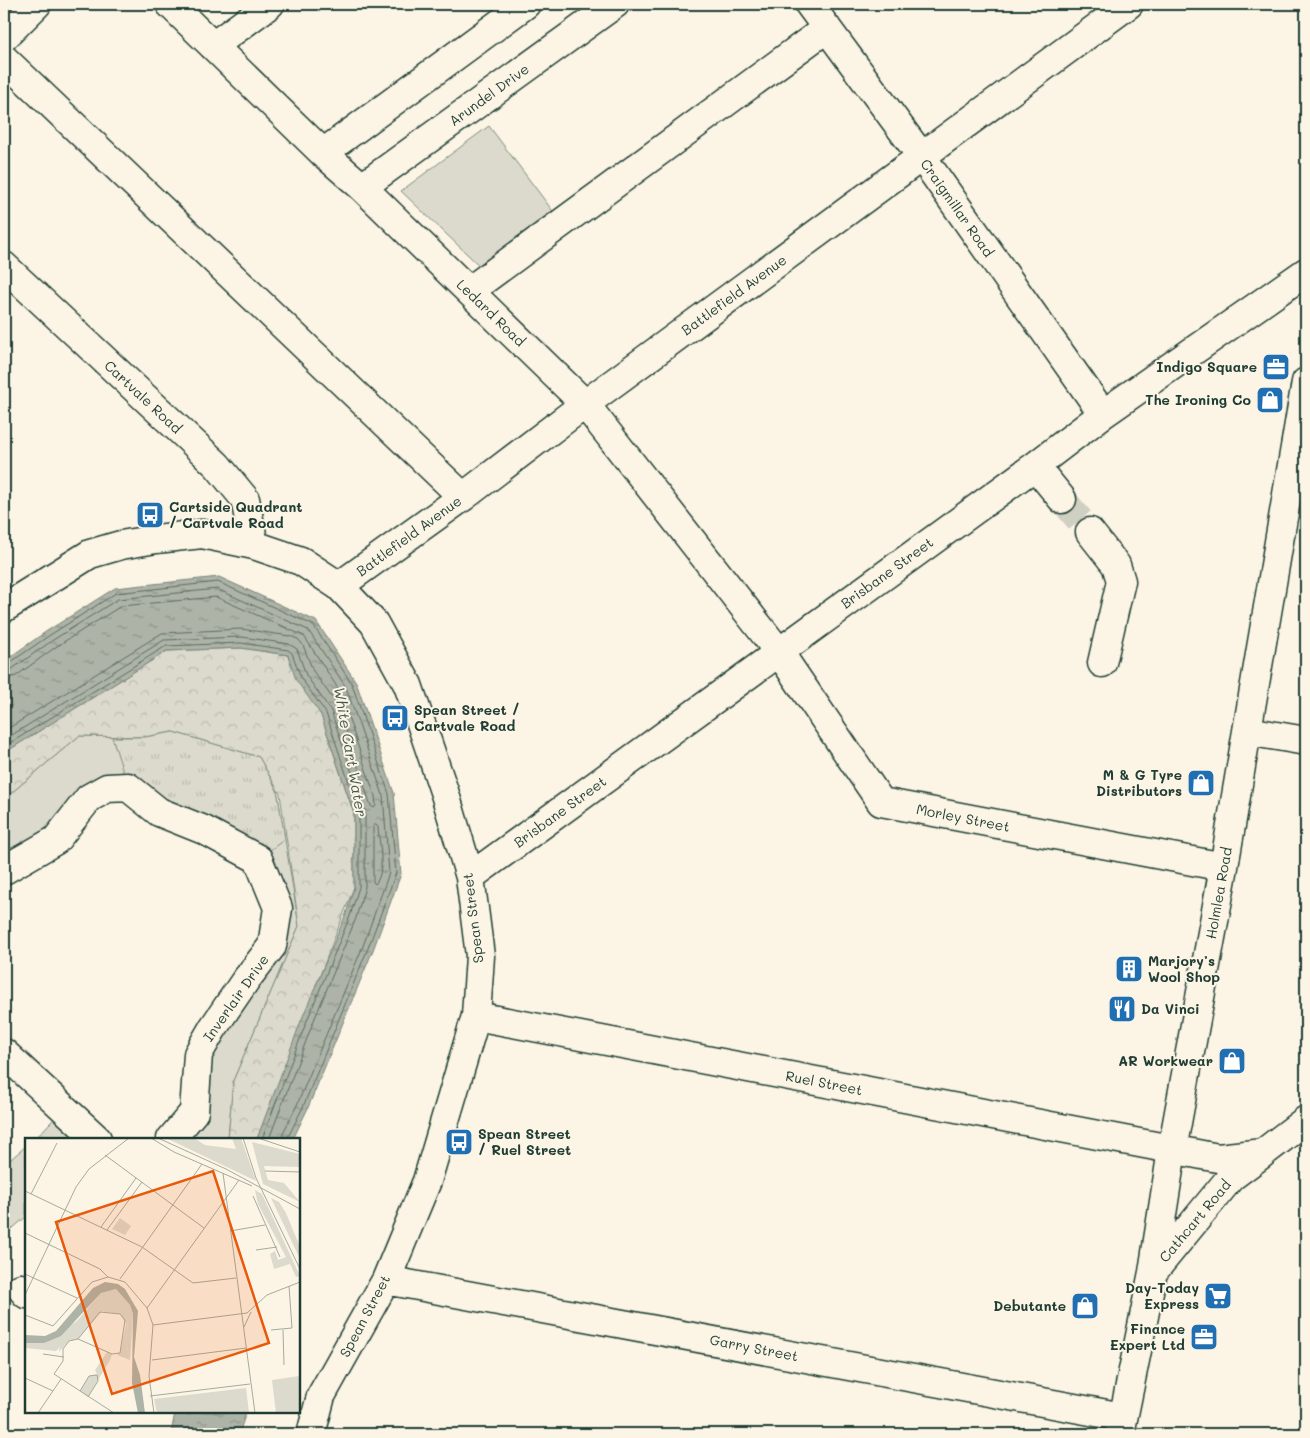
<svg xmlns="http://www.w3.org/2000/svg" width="1310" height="1438" font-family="Mali,sans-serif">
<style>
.green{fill:#dcdacc;stroke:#7e8c80}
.forest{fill:url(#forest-crowns);stroke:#7e8c80}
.park{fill:url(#park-tufts);stroke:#7e8c80}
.water{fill:url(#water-ripples);stroke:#758479}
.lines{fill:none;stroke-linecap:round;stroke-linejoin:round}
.shore{stroke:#586c62;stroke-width:1}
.minor-tunnel{stroke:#d0d0c2;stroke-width:28;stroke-dasharray:28 14;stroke-linecap:butt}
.minor-casing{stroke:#1f3d34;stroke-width:31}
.minor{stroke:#fcf5e5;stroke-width:28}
.labels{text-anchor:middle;stroke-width:4;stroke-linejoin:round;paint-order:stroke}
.street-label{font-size:14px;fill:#1f3d34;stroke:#fcf5e5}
.poi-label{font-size:14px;font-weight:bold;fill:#1f3d34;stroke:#fcf5e5;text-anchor:end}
.water-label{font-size:15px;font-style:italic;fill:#435a51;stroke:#fcf5e5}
.inset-road{fill:none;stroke:#a4ab9e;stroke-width:1}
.view{fill:#e8590c;fill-opacity:0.15;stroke:#e8590c;stroke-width:2.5}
.inset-edge{fill:none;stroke:#1f3d34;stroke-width:2.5}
</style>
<defs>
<pattern id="forest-crowns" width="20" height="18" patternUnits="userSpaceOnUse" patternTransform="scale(1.25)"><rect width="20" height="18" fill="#dcdacc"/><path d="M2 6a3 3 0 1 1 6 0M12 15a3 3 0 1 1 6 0" fill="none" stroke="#bcbcb0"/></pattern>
<pattern id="park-tufts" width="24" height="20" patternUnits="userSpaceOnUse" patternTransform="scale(1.25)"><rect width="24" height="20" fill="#dcdacc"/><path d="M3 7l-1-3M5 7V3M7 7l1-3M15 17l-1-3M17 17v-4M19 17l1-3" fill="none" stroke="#bcbcb0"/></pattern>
<pattern id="water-ripples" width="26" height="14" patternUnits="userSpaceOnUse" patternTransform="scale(1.25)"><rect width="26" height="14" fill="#aeb3a7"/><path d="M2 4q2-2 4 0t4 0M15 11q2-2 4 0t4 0" fill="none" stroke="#8d9389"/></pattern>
</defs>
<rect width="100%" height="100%" fill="#fcf5e5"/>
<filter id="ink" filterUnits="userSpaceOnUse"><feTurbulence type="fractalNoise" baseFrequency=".02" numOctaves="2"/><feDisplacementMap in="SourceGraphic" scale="10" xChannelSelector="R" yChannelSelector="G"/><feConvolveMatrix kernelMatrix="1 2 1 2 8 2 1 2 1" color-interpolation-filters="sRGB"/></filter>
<g filter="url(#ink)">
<!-- green -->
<path class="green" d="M489,126L558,218L486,272L401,191Z
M79,736L145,737L277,790L299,926L233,1081L228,1139H171L198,1054L272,946L258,859L129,787L4,870V799Z
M64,1108L97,1139H35Z
M26,1146V1217L6,1234L4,1238V1165Z"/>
<!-- forest -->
<path class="forest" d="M241,648L287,655L321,715L354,814V887L257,1139H228L233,1081L299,926L280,794L259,757L173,732L145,737L79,736L4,799V753L167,651Z"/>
<!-- park -->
<path class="park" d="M173,732L259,757L277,790L285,839L258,859L128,787L112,737H145Z"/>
<!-- water -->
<path class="water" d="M219,577L316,621L356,682L394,793L401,874L373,950L307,1110L293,1139H257L301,1021L346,914L354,887V814L321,715L296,680L288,655L241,648L167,651L4,753V661L47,631L115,588Z
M175,1412H246L239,1434H171Z"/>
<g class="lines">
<!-- shore -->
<path class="shore" d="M4,665L8,664L50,635L116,593L218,582L313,625L352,684L389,794L396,873L368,948L303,1107L289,1135L288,1139
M4,671L12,669L53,640L118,599L217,589L308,630L346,687L383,795L389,873L363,946L297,1105L283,1133L282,1139
M4,679L16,676L57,646L121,606L216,597L304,636L339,690L375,796L376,806L374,808L371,806L338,706L313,671L303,645L298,639L290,636L241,629L162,633L4,731
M4,740L164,640L242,637L289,644L297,649L306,675L331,711L365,811V887L356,918L312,1025L269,1139
M4,747L166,646L241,643L288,650L292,653L301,678L326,713L359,813V887L350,916L306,1023L262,1139
M374,825H376L378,827C379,842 386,873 375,884L373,882V827Z"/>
<!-- minor-tunnel -->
<path class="minor-tunnel" d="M1062,499L1090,532"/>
<defs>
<path id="minor" d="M170,4L323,153L362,187L585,404L779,652L881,802L1224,867
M809,4L922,157L1103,414
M4,37L37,4
M213,46L270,4
M4,59L463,497
M323,153L526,4
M362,187L615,4
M4,266L217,465L245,499L254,545
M469,291L827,28
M1035,466L1062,499
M1090,532L1116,565L1121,581L1102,663
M339,586L463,497L585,404L1129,4
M4,608L90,554L121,545L156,539L202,534L254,545L301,561L339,586L374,623L408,685L445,794L470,877L480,956L476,1016L427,1181L386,1280L321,1396L311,1434
M1247,731L1306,741
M4,870L56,840L89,798L107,788L128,787L159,812L204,830L258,859L278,908L272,946L245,981L213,1028L198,1054L194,1112L171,1139
M470,877L1035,466L1103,414L1306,272
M476,1016L1218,1158L1263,1153L1306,1120
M4,1053L97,1139
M1153,1272L1231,1177L1262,1154
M386,1280L1123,1417
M21,1288L26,1294
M1120,1434L1153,1272L1172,1150L1224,867L1306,382"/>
</defs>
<!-- minor casing -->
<use href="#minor" class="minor-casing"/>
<!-- minor -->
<use href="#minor" class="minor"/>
</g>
</g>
<!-- icons -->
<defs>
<symbol id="office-square" viewBox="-11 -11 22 22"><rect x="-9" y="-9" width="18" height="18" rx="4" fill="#1f6fb2" stroke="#fcf5e5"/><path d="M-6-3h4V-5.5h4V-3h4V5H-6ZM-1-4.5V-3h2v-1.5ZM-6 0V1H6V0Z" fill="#fff"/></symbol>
<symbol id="shop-square" viewBox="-11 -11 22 22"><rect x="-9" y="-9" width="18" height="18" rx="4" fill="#1f6fb2" stroke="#fcf5e5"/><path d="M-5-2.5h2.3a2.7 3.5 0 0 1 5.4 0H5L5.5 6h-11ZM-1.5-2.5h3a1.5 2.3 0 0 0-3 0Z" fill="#fff"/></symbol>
<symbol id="bus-square" viewBox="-11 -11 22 22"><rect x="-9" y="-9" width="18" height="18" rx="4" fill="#1f6fb2" stroke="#fcf5e5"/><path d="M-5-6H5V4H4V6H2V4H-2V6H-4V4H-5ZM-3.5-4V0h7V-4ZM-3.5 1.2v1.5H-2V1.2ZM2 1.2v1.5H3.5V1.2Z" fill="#fff"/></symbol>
<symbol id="building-square" viewBox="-11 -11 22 22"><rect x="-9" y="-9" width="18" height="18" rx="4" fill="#1f6fb2" stroke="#fcf5e5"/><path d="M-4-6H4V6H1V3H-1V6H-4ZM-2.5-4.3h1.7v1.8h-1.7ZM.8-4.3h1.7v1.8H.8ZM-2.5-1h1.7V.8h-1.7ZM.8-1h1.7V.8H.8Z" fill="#fff"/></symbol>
<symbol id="restaurant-square" viewBox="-11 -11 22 22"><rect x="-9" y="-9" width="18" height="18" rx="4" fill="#1f6fb2" stroke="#fcf5e5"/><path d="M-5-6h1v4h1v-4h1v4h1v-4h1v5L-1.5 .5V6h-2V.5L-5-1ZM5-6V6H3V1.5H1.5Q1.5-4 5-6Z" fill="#fff"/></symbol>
<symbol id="supermarket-square" viewBox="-11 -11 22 22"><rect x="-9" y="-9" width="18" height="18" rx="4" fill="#1f6fb2" stroke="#fcf5e5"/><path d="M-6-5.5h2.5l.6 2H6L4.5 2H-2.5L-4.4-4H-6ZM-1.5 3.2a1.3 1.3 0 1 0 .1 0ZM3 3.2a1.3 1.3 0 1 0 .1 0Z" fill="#fff"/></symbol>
</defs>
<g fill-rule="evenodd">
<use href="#office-square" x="1260" y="351" width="32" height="32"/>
<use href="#shop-square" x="1254" y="384" width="32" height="32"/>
<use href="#bus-square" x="134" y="499" width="32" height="32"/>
<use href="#bus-square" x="379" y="702" width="32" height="32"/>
<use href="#shop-square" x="1185" y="767" width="32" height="32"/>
<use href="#building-square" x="1113" y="953" width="32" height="32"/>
<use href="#restaurant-square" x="1106" y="993" width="32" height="32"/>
<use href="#shop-square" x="1216" y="1045" width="32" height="32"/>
<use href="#bus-square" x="443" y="1126" width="32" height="32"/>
<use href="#supermarket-square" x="1202" y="1280" width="32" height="32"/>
<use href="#shop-square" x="1069" y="1290" width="32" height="32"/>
<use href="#office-square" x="1188" y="1321" width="32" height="32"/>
</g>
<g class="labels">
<!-- street labels -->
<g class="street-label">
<text transform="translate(489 95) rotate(-36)" y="5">Arundel Drive</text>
<text transform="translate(957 208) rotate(55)" y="5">Craigmillar Road</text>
<text transform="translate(734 295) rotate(-36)" y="5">Battlefield Avenue</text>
<text transform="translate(491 313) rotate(44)" y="5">Ledard Road</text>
<text transform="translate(143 397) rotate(43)" y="5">Cartvale Road</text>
<text transform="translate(409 536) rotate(-36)" y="5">Battlefield Avenue</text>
<text transform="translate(887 573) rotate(-36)" y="5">Brisbane Street</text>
<text transform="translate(560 812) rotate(-36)" y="5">Brisbane Street</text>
<text transform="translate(963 818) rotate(11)" y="5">Morley Street</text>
<text transform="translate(1219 893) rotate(-80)" y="5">Holmlea Road</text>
<text transform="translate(473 918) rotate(-97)" y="5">Spean Street</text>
<text transform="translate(236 998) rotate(-55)" y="5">Inverlair Drive</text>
<text transform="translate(824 1083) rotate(11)" y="5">Ruel Street</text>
<text transform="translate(1195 1221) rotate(-50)" y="5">Cathcart Road</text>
<text transform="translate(365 1316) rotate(-62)" y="5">Spean Street</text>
<text transform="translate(754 1348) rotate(11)" y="5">Garry Street</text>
</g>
<!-- poi labels -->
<g class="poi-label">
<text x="1257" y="372">Indigo Square</text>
<text x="1251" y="405">The Ironing Co</text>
<text x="169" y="512" text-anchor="start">Cartside Quadrant<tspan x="169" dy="16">/ Cartvale Road</tspan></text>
<text x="414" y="715" text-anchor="start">Spean Street /<tspan x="414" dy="16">Cartvale Road</tspan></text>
<text x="1182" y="780">M &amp; G Tyre<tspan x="1182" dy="16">Distributors</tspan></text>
<text x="1148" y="966" text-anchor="start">Marjory’s<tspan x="1148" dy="16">Wool Shop</tspan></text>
<text x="1141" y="1014" text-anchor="start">Da Vinci</text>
<text x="1213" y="1066">AR Workwear</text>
<text x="478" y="1139" text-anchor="start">Spean Street<tspan x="478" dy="16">/ Ruel Street</tspan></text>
<text x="1199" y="1293">Day-Today<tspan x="1199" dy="16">Express</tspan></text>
<text x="1066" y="1311">Debutante</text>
<text x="1185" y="1334">Finance<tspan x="1185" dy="16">Expert Ltd</tspan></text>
</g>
<!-- water labels -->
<g class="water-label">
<text transform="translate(350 752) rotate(80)" y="5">White Cart Water</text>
</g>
</g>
<!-- overview -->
<g transform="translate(25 1138)">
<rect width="275" height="275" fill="#fcf5e5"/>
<path d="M95,80L106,88L100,97L87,91ZM77,166L95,167L103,183L101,204L105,222L92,217L95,215L101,186L95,176L77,173L53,201L44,203L34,214L35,208L56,189L69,169ZM82,214L87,216L85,222L63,259L55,253L64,238L72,236L70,232ZM274,238L275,275H251L247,242Z" fill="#dcdacc"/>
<path d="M141,0H169L180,7L211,11L207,0H216L231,43ZM227,4L275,16V29L239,28L243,42L259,45L275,64L238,46ZM230,52L237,56L275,138L271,139L265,126L249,131L245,116L250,113L253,122L261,119L233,66ZM246,60L254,64L261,75L275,109V121ZM91,151L105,167L108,176L105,222L101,204L103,183L91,164L69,169L56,190L31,213L0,210V205H19L52,183L76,155Z" fill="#dcdacc"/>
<path d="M80,164H92L98,173L95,176L77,173L73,167ZM221,250L224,275H132L129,261Z" fill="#dcdacc"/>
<path d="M80,144L93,146L100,151L113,173L109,219L115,237L120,275H113L107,245L108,176L105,167L91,151L76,155L36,198L19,205H0V197L20,198L31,193L68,150Z" fill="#aeb3a7"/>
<path class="inset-road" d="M126,0L149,14L227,48M133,0L201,31L275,71M218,0L231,40L275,131M233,0L275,14M80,17L179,90M240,33L275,34M198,35L230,275M0,53L117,109L168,145L211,140M6,56L32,5M228,58L255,119M76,89L111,40M82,92L117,44M205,93L240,87M0,95L75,131L83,139M231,112L252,109M0,136L52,160M95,141L177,26M0,157L51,49L64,31L104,0M122,170L214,42M0,177L28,188L67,144L83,139L100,144L122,170L128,187L124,238L129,275M128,187L222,175L242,157L275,144M219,189L226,174M246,192L267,190L264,148M258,192L259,227M53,201L75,174L95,176L100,182L95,215L87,216L53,201L44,203L38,211V223L29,236L89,275M18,216L39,219M127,222L221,210M0,240L28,253M55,253L64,238L72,237L73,243L63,259M125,258L225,246M13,275L36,241"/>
<path class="view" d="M188,33L244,205L87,256L31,84Z"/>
<rect width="275" height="275" class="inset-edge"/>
</g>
<!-- margin -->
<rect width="1310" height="1438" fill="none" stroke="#fcf5e5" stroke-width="20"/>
<rect x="10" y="10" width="1290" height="1418" fill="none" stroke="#1f3d34" stroke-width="2" filter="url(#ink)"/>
</svg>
